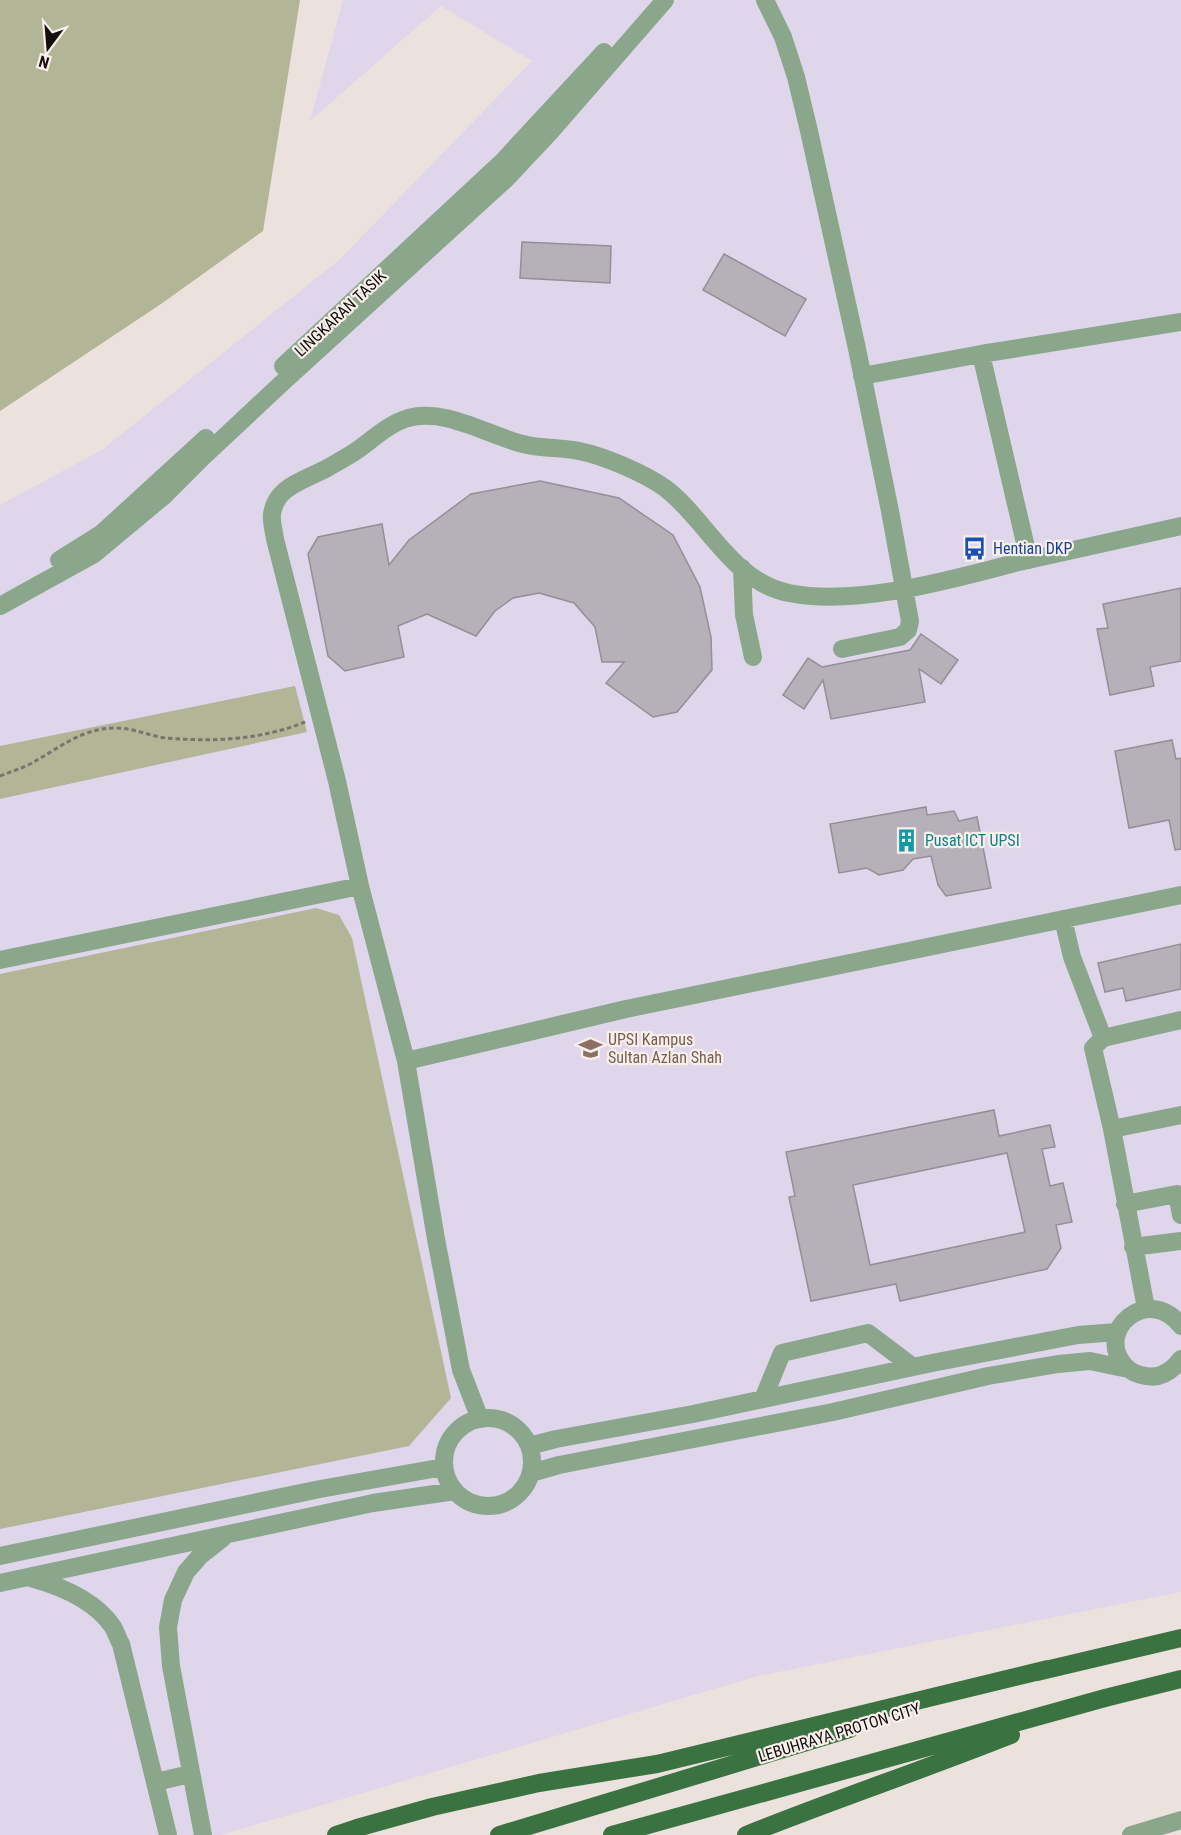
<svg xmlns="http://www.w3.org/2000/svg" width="1181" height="1835" font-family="'Roboto Condensed',sans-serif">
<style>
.commercial{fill:#dfd6eb}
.green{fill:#b2b596}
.building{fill:#b6b1b9;stroke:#948f97;stroke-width:1.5;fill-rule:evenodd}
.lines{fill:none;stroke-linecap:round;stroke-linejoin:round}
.path{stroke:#7a7370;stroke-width:3;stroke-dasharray:4.5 3;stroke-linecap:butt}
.minor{stroke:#8aa78b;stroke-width:18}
.major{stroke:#3b7241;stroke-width:18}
.labels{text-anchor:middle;stroke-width:4.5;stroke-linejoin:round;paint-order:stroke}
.street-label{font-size:16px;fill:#120f0d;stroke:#f9efea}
.transit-label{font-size:16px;fill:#164399;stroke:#f9efea;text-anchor:start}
.culture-label{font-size:16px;fill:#0d838f;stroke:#f9efea;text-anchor:start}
.education-label{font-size:16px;fill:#785e54;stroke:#f9efea;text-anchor:start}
</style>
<rect width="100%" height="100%" fill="#ece2dd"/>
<!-- commercial -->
<path class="commercial" d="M343,0H1181V1592L758,1676L221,1835H0V505L103,449L339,260L532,61L441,6L310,121Z"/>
<!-- green -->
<path class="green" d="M0,0H300L263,231L161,304L0,411Z
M295,686L307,732L0,799V746Z
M316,908L339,915L352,938L451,1398L409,1446L0,1529V974Z"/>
<!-- building -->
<path class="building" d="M522,242L611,246L610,283L520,278Z
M724,254L806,299L785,336L703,290Z
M540,481L619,498L673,535L700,587L711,637L712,670L677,712L653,717L606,683L624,662H602L595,627L574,603L539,593L513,598L495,611L476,636L427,614L398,626L404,657L345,671L328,656L308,554L318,537L382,524L389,565L409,540L471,494Z
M1181,588V661L1150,667L1154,686L1110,695L1097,629L1108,628L1103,604Z
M921,634L958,660L941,684L919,669L925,702L831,719L823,680L804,709L783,695L808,658L822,667L910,650Z
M1172,740L1176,759L1181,758V849L1175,850L1169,820L1129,828L1115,751Z
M926,807L927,815L954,811L959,821L977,817L991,888L946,896L938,885L931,856L913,859L903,870L879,875L867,868L839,873L830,824Z
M1181,944V989L1126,1001L1123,988L1105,992L1098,963Z
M994,1110L999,1136L1050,1125L1055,1147L1042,1149L1050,1186L1063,1183L1072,1222L1056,1225L1061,1248L1047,1269L900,1301L896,1284L811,1301L789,1197L795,1196L786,1152ZM1007,1153L1025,1232L870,1265L853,1185Z"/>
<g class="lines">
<!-- path -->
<path class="path" d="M0,776C10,772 20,769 30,764C58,749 83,727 117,728C134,728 149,736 166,738C213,742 261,740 305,722"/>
<!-- minor -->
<path class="minor" d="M765,0L783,37L796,77L809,131L856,344L890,511L910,621L908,630L900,637L842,649
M981,354L1029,560
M283,366L503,161L604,52
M862,376L981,354L1181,322
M59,560L102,533L206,438
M742,568L744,615L753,657
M0,606L94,554L165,495L204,456L282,383L506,179L551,131L665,0
M1063,919L1072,957L1103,1038L1093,1048L1112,1129L1146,1308
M0,960L360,886
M1103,1038L1181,1020
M406,1061L626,1009L1181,895
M1112,1129L1181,1115
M1125,1204L1177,1194L1181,1215
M1133,1247L1181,1241
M1181,1326C1149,1283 1093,1331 1125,1366C1131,1372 1138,1375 1146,1376C1161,1379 1172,1371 1181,1359
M763,1399L782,1353L868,1333L913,1367
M444 1462a44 44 0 1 1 88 0a44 44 0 1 1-88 0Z
M480,1419L461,1370L436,1239L406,1061L360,886L337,781L275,539C274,531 271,522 272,514C276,485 307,480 329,467C338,462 347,457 356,451C372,440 388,424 408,418C447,408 486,435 523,444C541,449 561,447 579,451C604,456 644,473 665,488C707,520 732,582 789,593C858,607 952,579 1019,562C1073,550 1127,538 1181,526
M529,1446L556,1439L693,1414L932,1363L1078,1335L1117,1332
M531,1473L559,1465L833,1412L988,1376L1058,1364L1090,1361L1128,1369
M0,1556L320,1489L444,1467
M31,1578C60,1586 95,1600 113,1627C116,1632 118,1639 121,1644L168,1835
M0,1583L373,1503L455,1491
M156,1782L190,1774
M203,1835L171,1666L168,1627L173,1600L186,1572L200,1556L223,1538
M1131,1835L1181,1820"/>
<!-- major -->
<path class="major" d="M1037,1672L1181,1638
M336,1835L357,1828L432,1807L539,1783L657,1764L1048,1669
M499,1835L850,1729
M612,1835L1105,1698L1181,1679
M746,1835C833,1800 923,1770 1011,1735"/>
</g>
<!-- icons -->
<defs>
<symbol id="bus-bare" viewBox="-9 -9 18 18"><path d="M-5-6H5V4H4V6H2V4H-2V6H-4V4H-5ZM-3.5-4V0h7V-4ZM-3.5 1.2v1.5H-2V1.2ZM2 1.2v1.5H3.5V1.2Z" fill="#1a4fb4" stroke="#f9efea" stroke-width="2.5" paint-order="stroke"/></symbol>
<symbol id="building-bare" viewBox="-9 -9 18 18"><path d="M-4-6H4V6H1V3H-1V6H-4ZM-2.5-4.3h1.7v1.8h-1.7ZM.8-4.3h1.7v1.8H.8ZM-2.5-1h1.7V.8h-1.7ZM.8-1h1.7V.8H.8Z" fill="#0f9aa8" stroke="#f9efea" stroke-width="2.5" paint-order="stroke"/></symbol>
<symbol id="university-bare" viewBox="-9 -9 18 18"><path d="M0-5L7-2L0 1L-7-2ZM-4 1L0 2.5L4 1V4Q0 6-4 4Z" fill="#8d6e63" stroke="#f9efea" stroke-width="2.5" paint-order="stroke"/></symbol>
</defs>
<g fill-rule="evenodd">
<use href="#bus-bare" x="958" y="532" width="33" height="33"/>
<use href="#building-bare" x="890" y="824" width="33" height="33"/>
<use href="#university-bare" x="574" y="1032" width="33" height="33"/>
</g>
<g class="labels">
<!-- street labels -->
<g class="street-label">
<text transform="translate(340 313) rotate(-43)" y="6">LINGKARAN TASIK</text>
<text transform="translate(839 1732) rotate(-17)" y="6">LEBUHRAYA PROTON CITY</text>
</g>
<!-- transit labels -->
<g class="transit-label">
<text x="993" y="554">Hentian DKP</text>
</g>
<!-- culture labels -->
<g class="culture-label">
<text x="925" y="846">Pusat ICT UPSI</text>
</g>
<!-- education labels -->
<g class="education-label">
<text x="608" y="1045">UPSI Kampus<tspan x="608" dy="18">Sultan Azlan Shah</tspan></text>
</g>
</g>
<!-- north arrow -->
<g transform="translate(48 48) rotate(196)" stroke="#f9efea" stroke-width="4.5" paint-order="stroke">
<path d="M0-4.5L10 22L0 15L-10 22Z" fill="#120f0d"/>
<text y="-9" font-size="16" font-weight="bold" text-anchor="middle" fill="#120f0d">N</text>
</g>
</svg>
